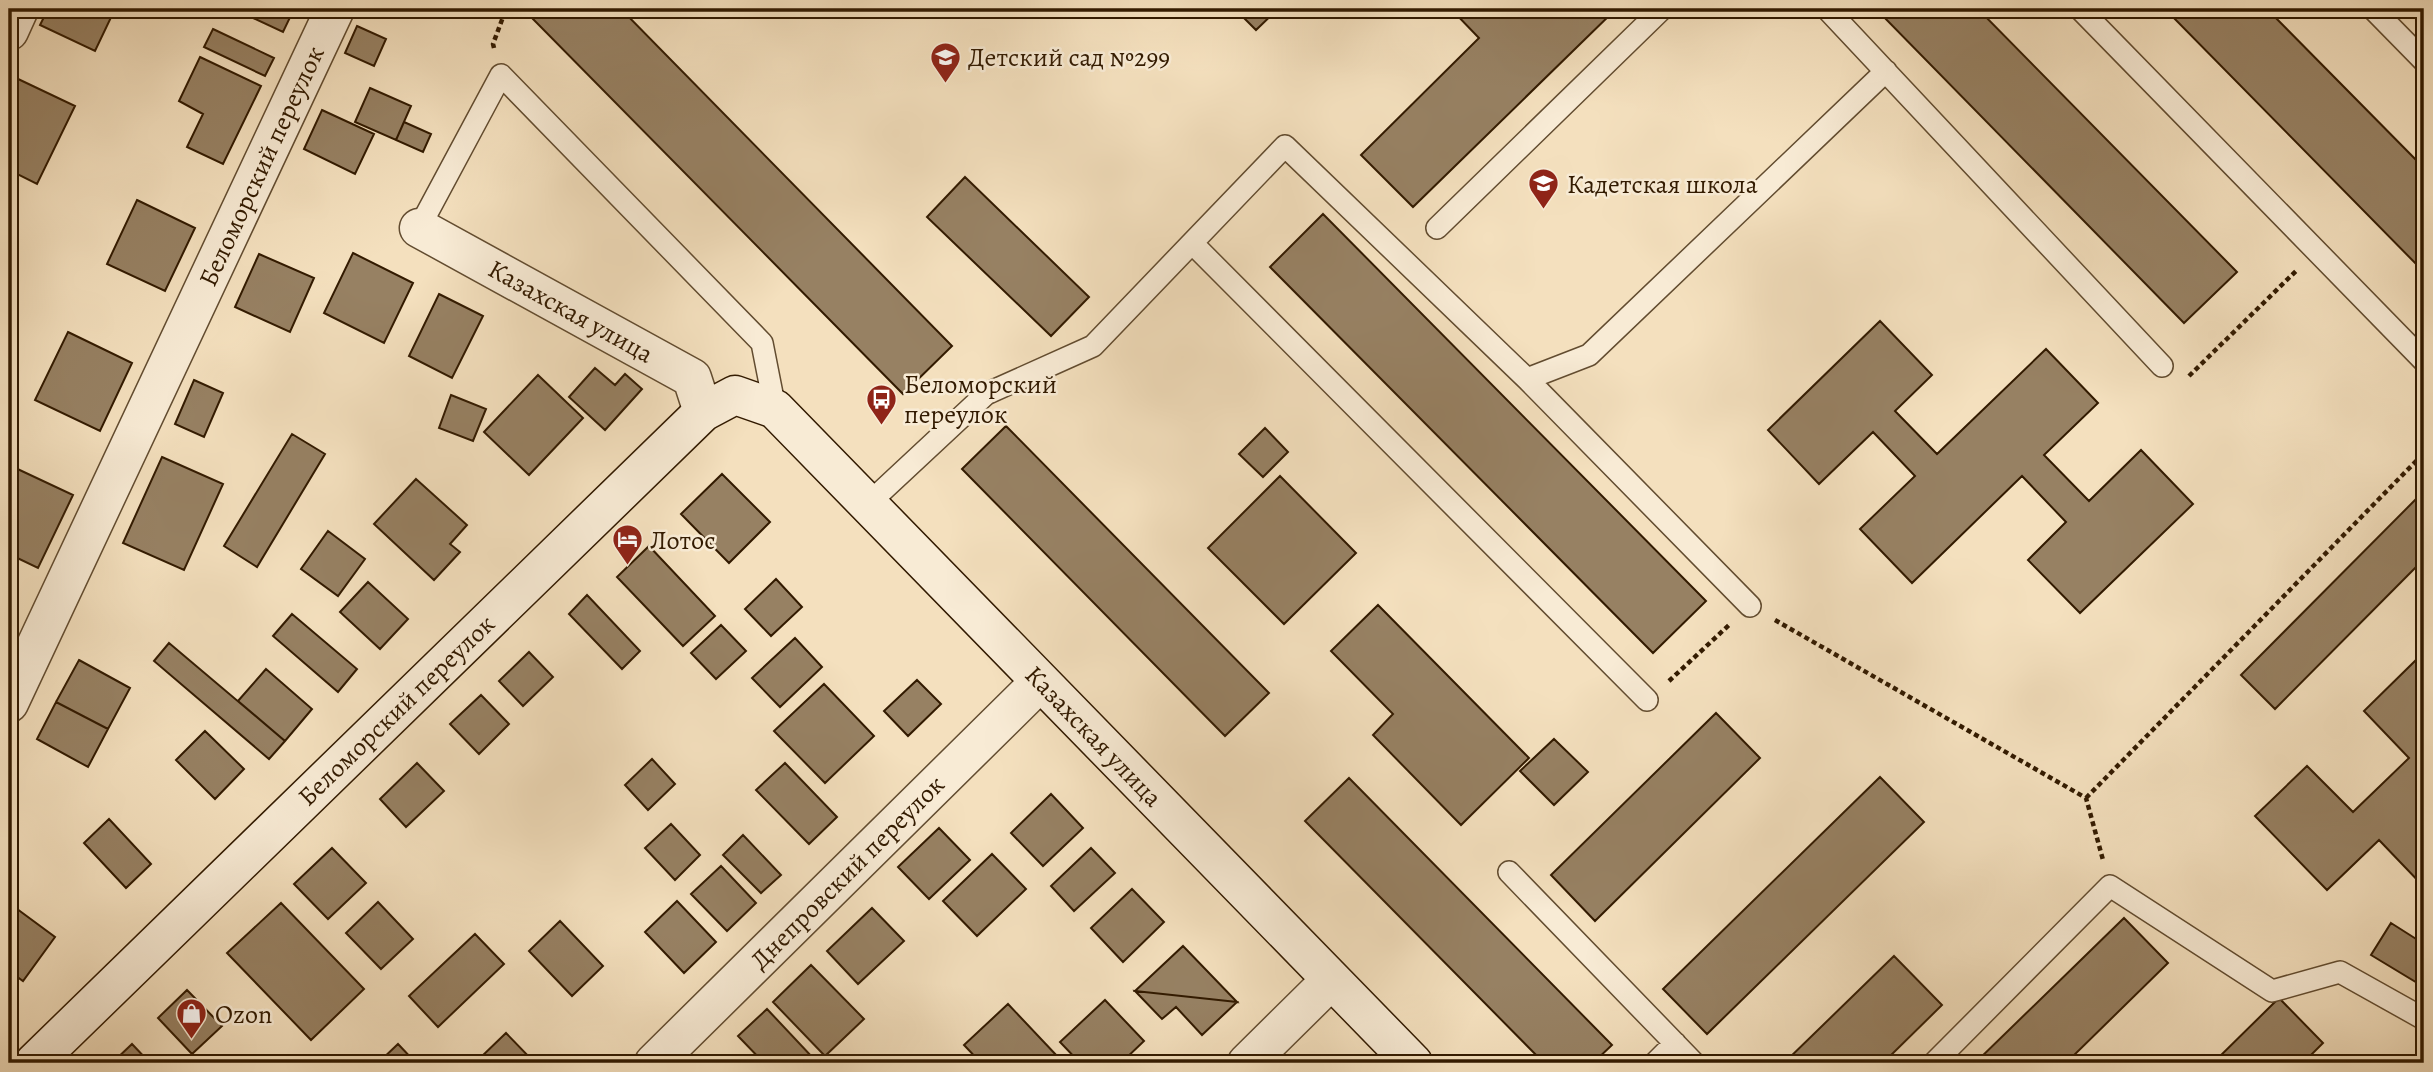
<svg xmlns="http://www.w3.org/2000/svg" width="2433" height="1072" font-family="Alegreya,serif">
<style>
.building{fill:#978163;stroke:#321a00;stroke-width:2}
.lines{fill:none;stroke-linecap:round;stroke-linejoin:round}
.service-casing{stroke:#624c30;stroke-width:24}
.minor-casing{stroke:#624c30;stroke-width:41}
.tertiary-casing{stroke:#624c30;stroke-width:41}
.secondary-casing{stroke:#321a00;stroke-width:41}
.path{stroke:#321a00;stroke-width:4.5;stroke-dasharray:5 3.5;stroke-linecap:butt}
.service{stroke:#f8ebd5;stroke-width:21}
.minor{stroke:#f8ebd5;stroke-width:38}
.tertiary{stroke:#f8ebd5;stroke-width:38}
.secondary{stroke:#f8ebd5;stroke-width:38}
.labels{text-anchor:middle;stroke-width:5;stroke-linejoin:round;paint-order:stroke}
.poi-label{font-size:26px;fill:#321a00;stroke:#f8ebd5;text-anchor:start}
.street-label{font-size:26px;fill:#321a00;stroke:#f8ebd5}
</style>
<rect width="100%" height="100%" fill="#f4e0be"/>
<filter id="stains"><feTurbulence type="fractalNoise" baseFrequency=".00286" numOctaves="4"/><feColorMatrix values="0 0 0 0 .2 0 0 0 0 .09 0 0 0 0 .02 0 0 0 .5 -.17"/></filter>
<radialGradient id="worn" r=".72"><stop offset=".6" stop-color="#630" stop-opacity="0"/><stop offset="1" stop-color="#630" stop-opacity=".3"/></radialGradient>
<!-- building -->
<path class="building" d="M48,9H115L95,51L40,25Z
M234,9H294L283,32Z
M535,9H621L952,346L903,394L529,15Z
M1235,9H1278L1256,30Z
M1451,9H1616L1413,207L1361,155L1479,38Z
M1876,9H1978L2237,272L2184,323Z
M2165,9H2267L2424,168V272Z
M357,26L386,39L374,66L345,53Z
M213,29L274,58L265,76L204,47Z
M200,57L261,86L223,164L187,147L203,114L179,101Z
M16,78L75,106L37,184L9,170V93Z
M370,88L411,106L396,140L355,122Z
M322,110L374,134L355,174L304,149Z
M404,122L431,134L423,152L396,140Z
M965,177L1089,297L1051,336L927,217Z
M137,200L195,228L165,291L107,264Z
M1323,214L1706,601L1653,653L1270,267Z
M9,237L17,241L9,259Z
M353,253L413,283L384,343L324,313Z
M259,254L314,278L290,332L235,307Z
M439,294L483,316L452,378L409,356Z
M1880,321L1932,375L1895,411L1937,454L2046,349L2098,403L2044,455L2089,501L2141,450L2193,504L2080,613L2028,560L2066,522L2022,476L1912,583L1860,529L1915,476L1873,432L1819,484L1768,430Z
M68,332L132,363L100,431L35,400Z
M595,368L615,385L625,374L642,389L605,430L569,397Z
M538,375L583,418L529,475L484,432Z
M194,380L223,393L204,437L175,424Z
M451,395L486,409L473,441L439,428Z
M1006,426L1269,693L1225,736L962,469Z
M1265,428L1288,452L1263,477L1239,454Z
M292,434L325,454L257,567L224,546Z
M162,457L223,484L184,570L123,543Z
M9,465L73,495L38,568L9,554Z
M722,474L770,522L729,563L681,514Z
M1280,476L1356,553L1284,624L1208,548Z
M416,479L467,525L450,544L460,552L434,580L374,524Z
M2424,491V559L2275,709L2241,675Z
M328,531L365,559L338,596L301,569Z
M649,546L715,616L683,646L617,577Z
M776,579L802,607L771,636L745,609Z
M368,582L408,619L380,649L340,612Z
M587,595L640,651L622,669L569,614Z
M1378,605L1529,758L1461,825L1373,735L1393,714L1331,651Z
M292,614L357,669L338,692L273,636Z
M721,625L746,651L716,679L691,653Z
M795,638L822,667L780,707L752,678Z
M169,643L285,741L269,759L154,661Z
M529,652L553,677L523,706L499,681Z
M79,660L130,688L108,729L56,702Z
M2416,660L2424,668V887L2379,840L2327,890L2255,816L2307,766L2353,812L2409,758L2364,711Z
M266,669L312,709L285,741L238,701Z
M917,680L941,704L908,736L884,711Z
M824,684L874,736L825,783L774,731Z
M481,695L509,724L479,754L450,724Z
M56,702L108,729L88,767L37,739Z
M1716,713L1760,758L1595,921L1551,875Z
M205,731L244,769L215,799L176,760Z
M1554,739L1588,772L1554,805L1520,771Z
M652,759L675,784L648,810L625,785Z
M417,763L444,791L406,827L380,799Z
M785,763L837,817L809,844L756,790Z
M1880,777L1924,822L1707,1034L1663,989Z
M1349,778L1612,1045L1593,1063H1544L1305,821Z
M1051,794L1083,828L1043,866L1011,833Z
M109,819L151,864L126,888L84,843Z
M671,824L700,855L675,880L645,848Z
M939,828L970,860L929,899L898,867Z
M743,835L781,875L761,893L723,855Z
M332,848L366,883L328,919L294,884Z
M1091,848L1115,873L1074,911L1051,886Z
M992,854L1026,889L977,936L943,901Z
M721,866L756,903L727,931L691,894Z
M1132,889L1164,922L1123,962L1091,928Z
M677,901L716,942L684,973L645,932Z
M378,902L413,939L381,969L346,933Z
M9,903L55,937L23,981L9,971Z
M281,903L364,989L311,1040L227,953Z
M872,908L904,941L858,984L827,951Z
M2124,918L2168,963L2066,1063H1975Z
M560,921L603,966L572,996L529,951Z
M2391,923L2424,944V987L2371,955Z
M475,934L504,964L438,1027L409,996Z
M1183,946L1237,1002L1135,991Z
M1894,956L1942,1005L1883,1063H1784Z
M811,965L864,1019L825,1056L773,1002Z
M187,990L222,1026L192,1054L158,1018Z
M1135,991L1237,1002L1202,1035L1176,1007L1162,1019Z
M2279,998L2323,1043L2303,1063H2213Z
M1105,1000L1144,1041L1121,1063H1080L1060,1042Z
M1008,1004L1058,1057L1051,1063H981L964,1045Z
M767,1009L814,1059L810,1063H764L738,1036Z
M506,1033L535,1063H483L479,1059Z
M132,1044L150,1063H112Z
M398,1044L416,1063H378Z"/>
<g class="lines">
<defs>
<path id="service" d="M1827,9L2162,366
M2080,9L2424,361
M2373,9L2424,61
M419,228L501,75L762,343L775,409
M1437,228L1662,9
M1193,244L1647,700
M1527,379L1589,355L1886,71
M868,504L986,394L1093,346L1285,146L1527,379L1750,606
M1509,872L1694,1063
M1655,1063L1675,1043
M1934,1063L2110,886L2272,991L2340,972L2424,1019"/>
<path id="minor" d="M9,31L19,9
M419,228L692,378L703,412
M654,1063L1040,682
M1247,1063L1331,980"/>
<path id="tertiary" d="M9,703L335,9"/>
<path id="secondary" d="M34,1063L703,412L735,395L775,409L1413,1063"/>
</defs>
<!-- service casing -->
<use href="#service" class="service-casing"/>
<!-- minor casing -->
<use href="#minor" class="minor-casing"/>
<!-- tertiary casing -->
<use href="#tertiary" class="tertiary-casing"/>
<!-- secondary casing -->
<use href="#secondary" class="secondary-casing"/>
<!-- path -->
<path class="path" d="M494,48L493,44L506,9
M2189,376L2298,269
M1775,620L2086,798L2103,860
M1669,681L1729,625
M2086,798L2424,453"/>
<!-- service -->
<use href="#service" class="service"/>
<!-- minor -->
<use href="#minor" class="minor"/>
<!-- tertiary -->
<use href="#tertiary" class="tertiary"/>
<!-- secondary -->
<use href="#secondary" class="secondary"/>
</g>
<!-- icons -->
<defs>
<symbol id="school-pin" viewBox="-11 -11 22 30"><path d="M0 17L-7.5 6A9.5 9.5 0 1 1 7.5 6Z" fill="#8f2418" stroke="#f8ebd5"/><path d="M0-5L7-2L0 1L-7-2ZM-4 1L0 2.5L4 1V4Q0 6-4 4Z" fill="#fff"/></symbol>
<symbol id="bus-pin" viewBox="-11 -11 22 30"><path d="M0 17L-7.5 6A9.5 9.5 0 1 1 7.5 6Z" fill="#8f2418" stroke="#f8ebd5"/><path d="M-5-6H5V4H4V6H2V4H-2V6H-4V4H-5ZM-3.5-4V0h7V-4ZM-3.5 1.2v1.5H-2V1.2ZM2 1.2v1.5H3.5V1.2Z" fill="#fff"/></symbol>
<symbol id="hotel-pin" viewBox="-11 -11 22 30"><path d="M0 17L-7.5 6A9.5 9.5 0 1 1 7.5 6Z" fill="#8f2418" stroke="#f8ebd5"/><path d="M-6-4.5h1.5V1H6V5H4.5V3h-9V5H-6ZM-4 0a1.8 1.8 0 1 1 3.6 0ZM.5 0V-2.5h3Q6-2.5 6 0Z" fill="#fff"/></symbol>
<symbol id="shop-pin" viewBox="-11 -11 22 30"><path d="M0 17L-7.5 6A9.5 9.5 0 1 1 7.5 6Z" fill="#8f2418" stroke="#f8ebd5"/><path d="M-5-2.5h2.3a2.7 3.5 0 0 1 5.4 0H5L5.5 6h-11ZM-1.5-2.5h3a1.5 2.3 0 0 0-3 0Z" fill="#fff"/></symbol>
</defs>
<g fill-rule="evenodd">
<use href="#school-pin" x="928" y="40" width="35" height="47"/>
<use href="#school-pin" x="1526" y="166" width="35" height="47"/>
<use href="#bus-pin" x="864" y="382" width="35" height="47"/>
<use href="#hotel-pin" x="610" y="522" width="35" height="47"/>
<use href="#shop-pin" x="174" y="996" width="35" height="47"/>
</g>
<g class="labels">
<!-- poi labels -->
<g class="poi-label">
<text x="968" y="66">Детский сад №299</text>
<text x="1567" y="193">Кадетская школа</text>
<text x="904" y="393">Беломорский<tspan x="904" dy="30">переулок</tspan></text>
<text x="650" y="549">Лотос</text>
<text x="215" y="1023">Ozon</text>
</g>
<!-- street labels -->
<g class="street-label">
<text transform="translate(261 166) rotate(-65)" y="9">Беломорский переулок</text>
<text transform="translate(571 311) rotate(29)" y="9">Казахская улица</text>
<text transform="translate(396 710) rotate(-44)" y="9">Беломорский переулок</text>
<text transform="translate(1094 736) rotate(46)" y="9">Казахская улица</text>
<text transform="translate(847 872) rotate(-45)" y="9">Днепровский переулок</text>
</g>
</g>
<!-- margin -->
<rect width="2433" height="1072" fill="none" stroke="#f4e0be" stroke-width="35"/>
<rect x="10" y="10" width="2412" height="1051" fill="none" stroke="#321a00" stroke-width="3.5"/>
<rect x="18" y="18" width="2398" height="1037" fill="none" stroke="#321a00" stroke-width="2"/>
<rect width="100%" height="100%" filter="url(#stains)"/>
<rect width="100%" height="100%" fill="url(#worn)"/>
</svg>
